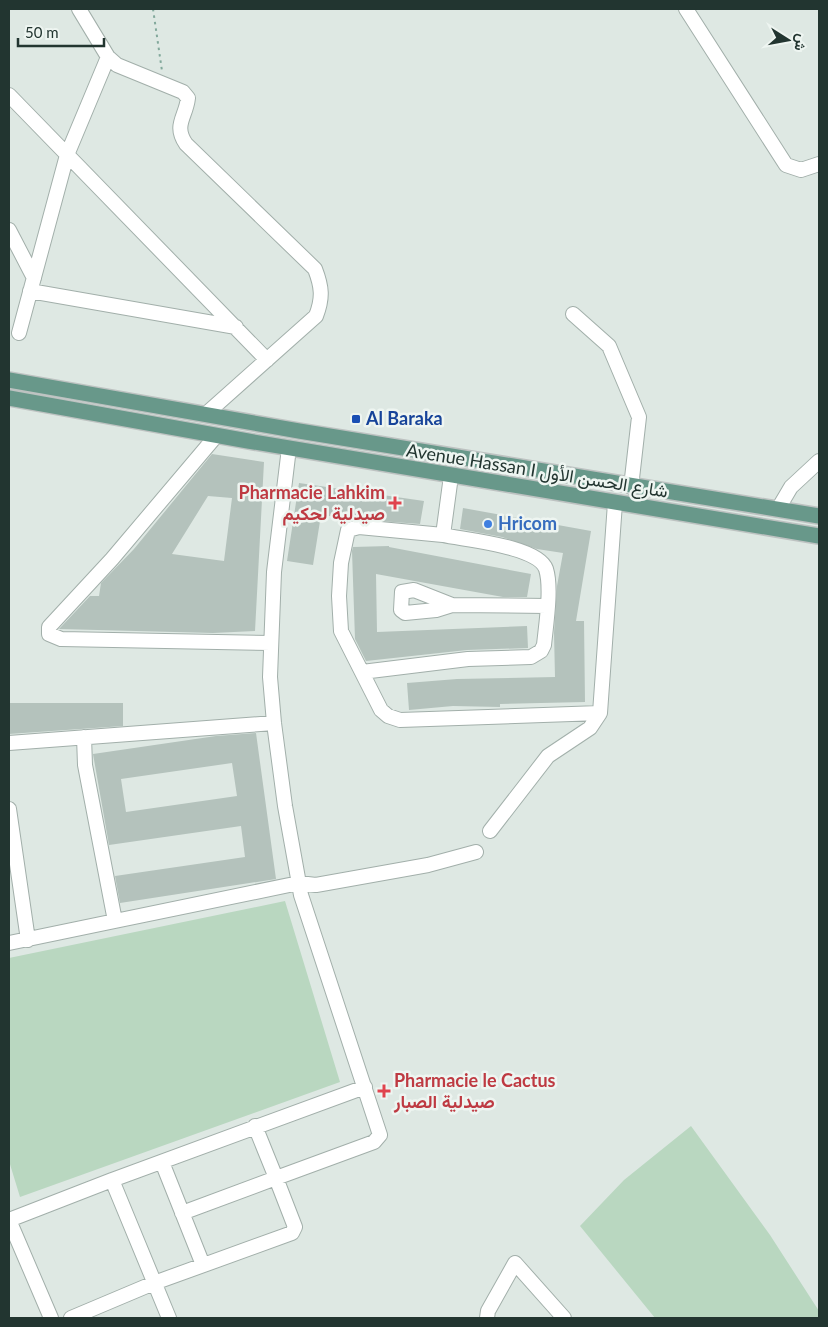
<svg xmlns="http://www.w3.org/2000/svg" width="828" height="1327" font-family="Lato,Vazirmatn,sans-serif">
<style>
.green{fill:#b9d7c0}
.building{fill:#b4c2bc;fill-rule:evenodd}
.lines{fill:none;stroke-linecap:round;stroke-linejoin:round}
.minor-casing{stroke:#a2afaa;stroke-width:16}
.major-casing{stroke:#bdc2c1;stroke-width:18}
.path{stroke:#82a89b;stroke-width:2;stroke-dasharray:2.5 4;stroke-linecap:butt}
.minor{stroke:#fff;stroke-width:14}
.major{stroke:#68988a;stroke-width:15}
.transit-dot{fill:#1a4fb4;stroke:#eef5f1;stroke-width:2}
.health-dot{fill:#e0444e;stroke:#eef5f1;stroke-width:2}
.shop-dot{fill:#3f7fe0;stroke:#eef5f1;stroke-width:2}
.labels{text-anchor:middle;stroke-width:5;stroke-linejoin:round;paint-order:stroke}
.transit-label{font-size:18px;font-weight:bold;fill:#164399;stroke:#eef5f1;text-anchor:start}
.street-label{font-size:18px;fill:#223530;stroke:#eef5f1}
.health-label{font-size:18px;font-weight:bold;fill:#be3a42;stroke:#eef5f1;text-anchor:end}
.shop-label{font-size:18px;font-weight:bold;fill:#366cbe;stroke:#eef5f1;text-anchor:start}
</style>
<rect width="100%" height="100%" fill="#dee8e3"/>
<!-- green -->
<path class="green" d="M285,901L340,1082L20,1197L9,1161V958Z
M691,1126L770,1235L819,1311V1318H655L580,1226L624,1180Z"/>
<!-- building -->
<path class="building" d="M212,454L264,462L255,631L213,633L59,629L90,596H99L101,583L134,549ZM208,496L232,498L224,561L172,554Z
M299,483L424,501L420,524L353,519L321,515L313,565L287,561Z
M463,508L591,531L576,621H584L585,702L500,704V707L453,706L409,710L407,683L457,679L555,677L554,633L557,586L563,553L537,549L502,537L460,529Z
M389,546V547L531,574L527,597H503L376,574L377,632L527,626L528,648L467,650L366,661L355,639L352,551L353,547Z
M9,703H123V726L9,734Z
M256,733L276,879L120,903L115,876L245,857L241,826L109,845L93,754L216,736ZM232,763L237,796L126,812L121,779Z"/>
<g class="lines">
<defs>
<path id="minor" d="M79,9L108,57L117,65L183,92L188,98C186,117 173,125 186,144L315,269C322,287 323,298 316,316L206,414
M686,9L786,165L801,170L819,164
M9,95L267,360
M9,230L34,278
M30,291L236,327
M573,314L609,346L639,417L631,487
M19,333L67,155L108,57
M216,436L112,559L49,627V634L61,639L271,643
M778,509L791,487L819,461
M443,535L359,527L348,530L341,563L339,596L341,631L381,710L388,716L400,720L600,713L615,503
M452,605L414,590L402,592L401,610L405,613L436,610L452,605L547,606
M362,672L468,659L531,657L541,651L544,645C546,625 552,588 546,569C538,546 465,540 443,535L451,476
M9,743L274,723
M9,809L28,940
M490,831L548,756L590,728L600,713
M115,921L299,883L316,885L428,865L476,852
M9,943L115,921L85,765L84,737
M255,1126L276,1178L374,1142L380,1135L301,895L285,806L274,723L270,677L274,572L289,448
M162,1162L203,1265
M9,1220L112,1180
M9,1220L51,1318
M71,1318L154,1283L292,1233L295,1227L276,1178L182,1213
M169,1318L112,1180L365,1087
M487,1318L488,1311L515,1263L564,1318"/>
<path id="major" d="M9,380L299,431L819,516
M9,398L248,441L819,536"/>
</defs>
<!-- minor casing -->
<use href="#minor" class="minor-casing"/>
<!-- major casing -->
<use href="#major" class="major-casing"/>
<!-- path -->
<path class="path" d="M153,9L162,71"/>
<!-- minor -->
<use href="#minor" class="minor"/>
<!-- major -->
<use href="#major" class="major"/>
</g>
<!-- markers -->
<rect class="transit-dot" x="351" y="414" width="10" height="10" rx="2.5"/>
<g class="health-dot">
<path d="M392.5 495.5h5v5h5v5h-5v5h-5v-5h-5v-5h5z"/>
<path d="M381.5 1083.5h5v5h5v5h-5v5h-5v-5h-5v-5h5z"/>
</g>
<circle class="shop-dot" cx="488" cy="524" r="5"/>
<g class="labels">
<!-- transit labels -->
<g class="transit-label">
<text x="366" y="425">Al Baraka</text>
</g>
<!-- street labels -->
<g class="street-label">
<text transform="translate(537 471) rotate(9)" y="6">Avenue Hassan I شارع الحسن الأول</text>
</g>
<!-- health labels -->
<g class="health-label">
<text x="385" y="499">Pharmacie Lahkim<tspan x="385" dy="21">صيدلية لحكيم</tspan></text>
<text x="394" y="1087" text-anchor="start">Pharmacie le Cactus<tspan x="394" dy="21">صيدلية الصبار</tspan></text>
</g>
<!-- shop labels -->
<g class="shop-label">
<text x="498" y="530">Hricom</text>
</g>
</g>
<!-- border -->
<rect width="828" height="1327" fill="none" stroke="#223530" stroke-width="20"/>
<!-- north arrow -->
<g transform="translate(788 40) rotate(101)" stroke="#eef5f1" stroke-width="4" paint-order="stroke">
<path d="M0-4L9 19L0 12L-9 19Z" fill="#223530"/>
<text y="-8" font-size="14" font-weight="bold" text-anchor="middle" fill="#223530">ش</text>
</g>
<!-- scale -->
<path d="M18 38v8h86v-8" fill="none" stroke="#223530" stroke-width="2.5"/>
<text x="25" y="38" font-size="15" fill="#223530" stroke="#eef5f1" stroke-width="4" paint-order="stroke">50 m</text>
</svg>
